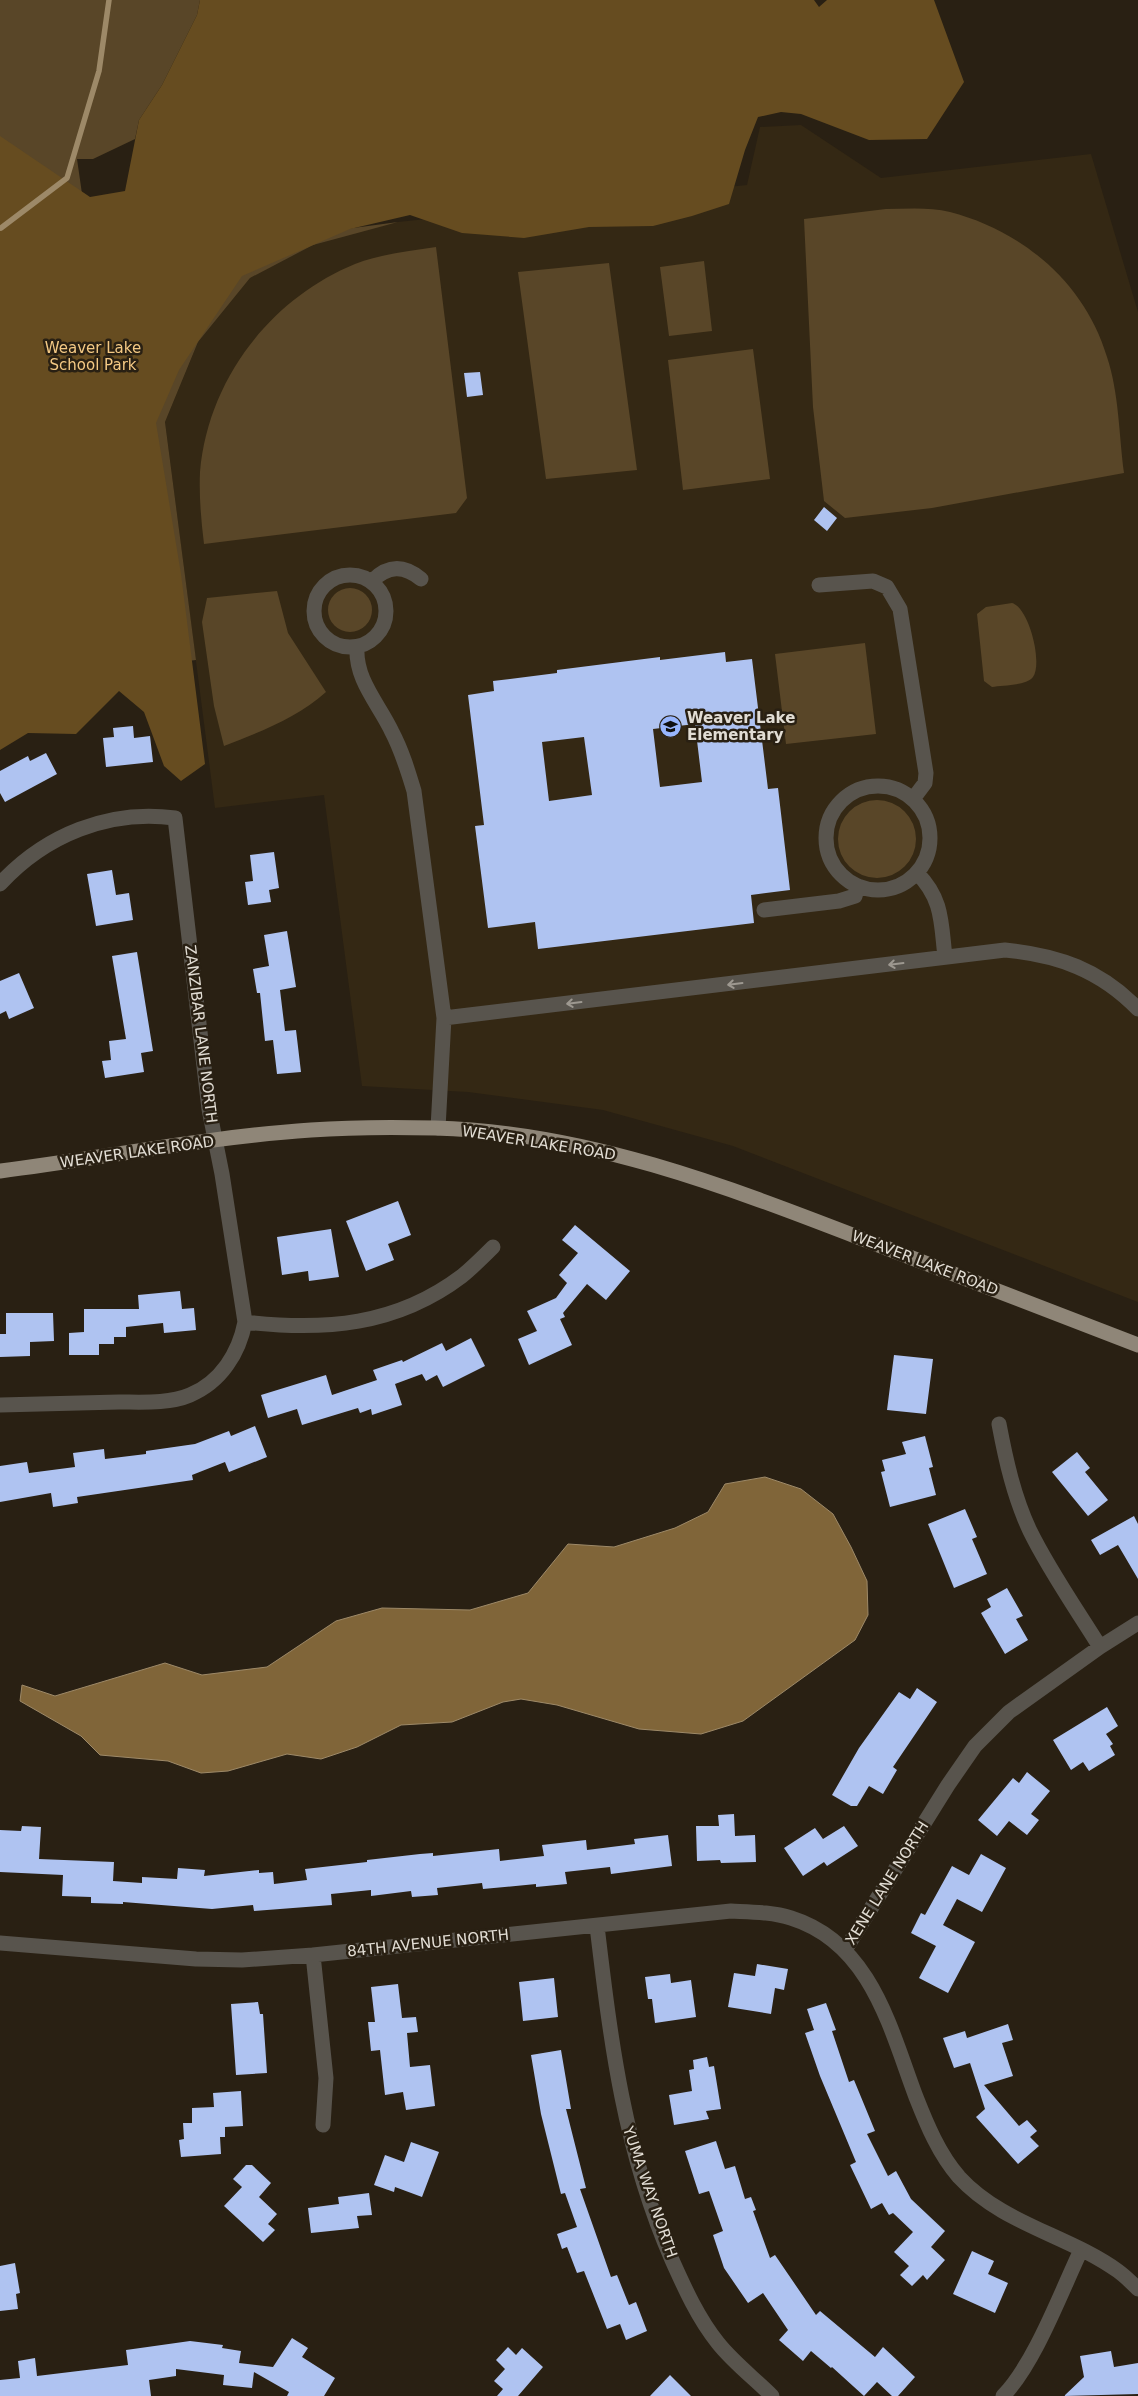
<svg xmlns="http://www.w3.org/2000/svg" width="1138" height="2396" font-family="'DejaVu Sans',sans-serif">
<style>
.built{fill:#342814}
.green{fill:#594628}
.forest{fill:#664c20}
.water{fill:#806539;stroke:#9d8968}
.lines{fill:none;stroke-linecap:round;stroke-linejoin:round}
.stream{stroke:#9d8968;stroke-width:5.5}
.building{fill:#afc3f1;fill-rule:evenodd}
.minor{stroke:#58544d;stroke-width:15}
.major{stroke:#8f8678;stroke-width:15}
.oneway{stroke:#9d9890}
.labels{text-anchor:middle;stroke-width:5;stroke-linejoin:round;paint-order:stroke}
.park-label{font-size:15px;fill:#f4c984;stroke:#292013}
.poi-label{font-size:15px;font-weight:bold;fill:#e2ddd4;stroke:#292013;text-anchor:start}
.street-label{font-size:15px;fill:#e2ddd4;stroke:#292013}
</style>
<rect width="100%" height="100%" fill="#292013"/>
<!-- built -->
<path class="built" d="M801,125L881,178L1091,154L1138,312V1302L733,1146L603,1110L468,1092L362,1086L324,795L215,808L165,422L198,342L250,278L319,241L398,222L747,185L760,127Z"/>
<!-- green -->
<path class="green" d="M0,0H200L197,15L162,85L139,120L135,139L93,159H77L92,263L398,222L313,245L250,278L198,342L165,422L196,660L79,674L0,731Z
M886,209C907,209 930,207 950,212C1023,231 1085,283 1107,357C1119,393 1119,435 1124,473L932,508L845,518L824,501L813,407L804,219Z
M436,247L467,498L456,513L204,544C201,520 199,496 200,472C208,380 270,299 355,264C381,254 409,251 436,247Z
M704,261L712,331L669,336L660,267Z
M609,263L637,470L546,479L518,272Z
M753,349L770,479L683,490L668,360Z
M328 610a22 22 0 1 1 44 0a22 22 0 1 1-44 0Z
M277,591L288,633L326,692C297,718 260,732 224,746L214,706L202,622L207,598Z
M1012,603C1029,608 1043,663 1033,677C1026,686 1002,685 992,687L984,681L977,614L986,607Z
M865,643L876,734L786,744L775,654Z
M838 839a39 39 0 1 1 78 0a39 39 0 1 1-78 0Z"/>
<!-- forest -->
<path class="forest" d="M200,0H814L819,7L827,0H934L964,82L927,139L869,140L801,114L781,112L758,117L745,150L729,204L692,216L653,226L589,227L524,238L462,233L410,215L350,229L242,276L179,370L156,423L181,574L205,764L181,781L164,766L144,712L119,691L76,734L28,733L0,750V136L90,197L125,191L139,120L162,85L197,15Z"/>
<!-- water -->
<path class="water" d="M765,1477L801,1489L833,1514L851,1547L867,1581L868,1615L855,1640L743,1721L701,1734L639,1729L557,1705L521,1699L503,1702L452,1722L401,1725L357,1747L321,1759L287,1754L228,1771L201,1773L168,1761L100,1755L81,1736L20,1701L22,1685L55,1696L165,1663L202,1675L267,1667L336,1621L382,1608L470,1610L528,1593L568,1544L614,1547L675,1528L708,1512L725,1484Z"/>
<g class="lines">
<!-- stream -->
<path class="stream" d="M1,228L67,178L99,71L109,0"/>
</g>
<!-- building -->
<path class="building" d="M480,372L483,395L467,397L464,373Z
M824,507L837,518L827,531L814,520Z
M725,652L726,662L752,659L768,789L778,788L790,890L751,895L754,923L538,949L535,922L488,928L475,826L484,825L468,695L494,691L493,681L557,673V670L660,657V660ZM695,724L702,782L660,787L653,729ZM584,737L592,795L549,801L542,742Z
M133,726L134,738L150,736L153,762L106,767L103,738L114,737L113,728Z
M46,753L57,774L5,802L0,793V771L28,756L30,761Z
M274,852L279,888L269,890L271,902L248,905L245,882L253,881L250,855Z
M112,870L116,895L129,893L133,920L96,926L87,874Z
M287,931L296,987L280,990L285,1031L296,1030L301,1072L277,1074L273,1040L265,1041L260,993H257L253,969L269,966L264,935Z
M137,952L153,1051L141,1053L144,1072L105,1078L102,1061L111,1060L109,1041L126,1039L112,956Z
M19,973L34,1008L9,1019L6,1011L0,1014V981Z
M398,1201L411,1235L388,1244L394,1260L366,1271L346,1221Z
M575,1225L630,1271L606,1300L587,1284L563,1313L565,1317L560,1319L572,1345L529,1365L518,1339L537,1331L527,1311L556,1298L567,1283L559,1275L578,1253L562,1240Z
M331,1229L339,1277L309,1281L308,1271L282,1275L277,1237Z
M180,1291L182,1309L194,1308L196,1330L164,1333L163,1323L126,1327V1337H114V1344H99V1355H69V1333L84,1332V1309H139L138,1295Z
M6,1313H53L54,1341L30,1342V1356L0,1357V1334H6Z
M471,1338L485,1366L443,1387L437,1375L426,1381L422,1374L395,1384L402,1405L372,1415L371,1409L360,1413L358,1408L302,1425L297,1409L268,1418L261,1395L326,1375L332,1395L377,1380L373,1370L402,1360L403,1362L442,1343L446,1351Z
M894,1355L933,1359L926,1414L887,1410Z
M255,1426L267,1457L229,1472L225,1462L192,1475L193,1480L77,1497L78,1503L53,1507L51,1493L0,1502V1466L27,1462L29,1473L75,1467L73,1453L104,1449L105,1459L146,1454V1451L195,1444L229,1431L231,1436Z
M925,1436L933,1467L929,1468L936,1495L890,1507L881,1472L885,1471L882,1460L906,1454L902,1442Z
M1077,1452L1090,1468L1085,1472L1108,1500L1088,1516L1052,1472Z
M965,1509L977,1537L972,1539L987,1574L954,1588L928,1524Z
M1134,1516L1138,1524V1579L1118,1545L1100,1555L1091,1540Z
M1007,1588L1023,1616L1016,1619L1028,1640L1005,1654L981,1613L991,1607L987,1599Z
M917,1688L937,1702L893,1767L897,1770L883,1794L869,1786L857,1806H851L832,1795L859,1748L899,1692L910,1699Z
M1107,1707L1118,1726L1106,1734L1113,1744L1110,1746L1115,1755L1089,1771L1083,1762L1071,1770L1053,1740Z
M1027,1772L1050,1791L1031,1814L1039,1820L1027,1835L1009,1821L997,1836L978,1820L1013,1778L1019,1783Z
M734,1814L735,1836L755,1835L756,1862L721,1863L720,1860L697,1861L696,1826H719L718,1815Z
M22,1826L41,1827L39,1859L114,1862L113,1881L142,1883V1877L177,1879L178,1868L205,1870L204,1876L259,1870V1873L273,1872L274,1884L307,1880L305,1869L367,1862V1860L420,1854L433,1853V1856L499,1849L500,1861L544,1856L542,1845L586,1840L587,1850L635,1844L634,1839L668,1835L672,1866L611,1874L610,1867L565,1872L567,1884L536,1887V1884L483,1889L482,1883L437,1888L438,1895L412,1897L411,1891L371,1896V1890L331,1894L332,1905L254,1911L253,1905L212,1909L123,1902V1904L91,1903V1897L62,1896L63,1875L0,1872V1830L21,1831Z
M844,1826L858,1846L827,1866L824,1862L803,1876L784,1848L815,1828L823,1839Z
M981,1854L1006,1868L982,1912L957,1899L943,1925L975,1942L948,1993L919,1978L936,1946L911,1933L921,1913L925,1915L952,1866L969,1875Z
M757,1964L788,1969L784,1990L775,1988L771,2014L728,2007L734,1973L755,1976Z
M670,1974L671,1983L691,1980L696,2017L655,2023L652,1999H648L645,1977Z
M554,1978L558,2017L523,2021L519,1982Z
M398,1984L402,2018L416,2017L418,2032L407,2033L410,2067L430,2065L435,2106L406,2110L403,2092L385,2095L380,2050L371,2051L368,2022H375L371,1987Z
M258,2002L260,2014H263L267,2073L236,2075L231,2004Z
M826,2003L836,2030L832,2031L849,2082L854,2080L875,2131L867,2134L888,2176L896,2171L911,2199L945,2231L931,2247L945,2260L927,2280L923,2275L912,2286L900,2275L909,2266L894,2252L913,2232L893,2213L889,2215L882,2203L871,2209L850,2165L856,2162L820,2076L805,2033L814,2030L807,2009Z
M1008,2024L1013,2040L1002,2043L1013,2076L984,2085L1019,2126L1027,2120L1037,2131L1030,2137L1039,2146L1018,2164L976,2117L985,2109L970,2063L954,2068L943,2038L965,2031L967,2038Z
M561,2050L571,2109H566L586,2188L580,2189L611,2277L617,2275L629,2305L636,2302L647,2331L626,2340L620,2324L607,2329L584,2271L577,2273L567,2247L562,2249L557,2234L577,2227L565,2193L561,2194L541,2114L531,2055Z
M707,2057L709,2067L714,2066L721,2109L706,2111L709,2119L674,2125L669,2095L692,2091L689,2070L694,2069L693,2060Z
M241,2091L243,2126L225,2127V2137H220L221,2154L181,2157L179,2140L184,2139L183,2123H192V2108L214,2107L213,2093Z
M716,2141L725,2169L735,2166L745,2199L751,2197L756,2210L753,2211L770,2258L775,2255L816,2315L820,2311L875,2357L883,2347L915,2377L898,2396H892L877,2382L864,2396L832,2367L831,2368L811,2351L803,2361L779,2340L788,2330L763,2293L748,2303L724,2268L713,2235L723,2231L709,2191L699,2194L685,2151Z
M411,2142L439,2152L422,2197L395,2187L394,2192L374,2185L385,2155L404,2162Z
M246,2165H252L271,2183L259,2197L277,2214L268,2224L275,2230L263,2242L224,2206L242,2187L233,2179Z
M369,2193L372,2215L357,2216L359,2228L311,2233L308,2208L339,2204L338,2197Z
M972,2251L994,2261L988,2274L1008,2283L995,2313L953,2294Z
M15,2263L20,2293L16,2294L18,2309L0,2311V2266Z
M292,2338L308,2348L302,2357L335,2378L324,2396H287L289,2392L254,2372L252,2388L223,2385L224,2375L176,2369V2376L149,2380L151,2396H0V2380L20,2378L18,2361L35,2358L37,2376L128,2365L126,2350L190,2341L223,2345L222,2348L241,2351L239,2363L273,2367Z
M508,2347L516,2355L522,2348L543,2367L518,2396H497L503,2389L494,2381L505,2369L496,2360Z
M1111,2351L1114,2367L1138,2363V2394L1064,2396L1084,2377L1080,2356Z
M670,2375L691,2396H650Z"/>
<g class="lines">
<!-- minor -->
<path class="minor" d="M314 611a36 36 0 1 1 72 0a36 36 0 1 1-72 0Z
M372,581C388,565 404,565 421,579
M819,585L873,581L887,587L900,609L926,773L925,783L913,799
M357,647C355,680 379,704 392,732C402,751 408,771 414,791L444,1018L438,1128
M826 838a52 52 0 1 1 104 0a52 52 0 1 1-104 0Z
M917,873C943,899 941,923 945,957
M0,884C45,835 109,809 175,818L209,1109L222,1174L245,1322C239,1353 221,1382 190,1395C169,1404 141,1402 119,1402C79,1403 40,1404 0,1405
M764,910L839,901L855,896L858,886
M444,1018L1005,950C1058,955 1100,970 1138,1009
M245,1322C324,1331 396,1326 462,1276C473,1267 483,1257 493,1247
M999,1424C1006,1461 1014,1497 1030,1531C1049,1570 1077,1610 1100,1647
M597,1926C611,2044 624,2150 672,2260C685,2289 698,2318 718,2343C733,2362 755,2379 772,2396
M0,1943L196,1959L242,1960L313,1955L731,1911C751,1912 772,1912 791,1918C871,1943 890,2028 916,2097C927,2125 939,2154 959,2177C1002,2224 1068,2235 1118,2271C1125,2276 1132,2283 1138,2289
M845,1950L948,1785L975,1746L1009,1712L1100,1647L1138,1623
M313,1955L326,2078L323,2125
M1003,2396C1035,2363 1061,2292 1081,2250"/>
<!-- major -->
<path class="major" d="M0,1171C103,1158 207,1137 311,1130C352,1127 393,1127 435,1128C587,1132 728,1187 868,1241C958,1276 1048,1310 1138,1345"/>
</g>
<!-- one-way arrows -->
<defs><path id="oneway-shaft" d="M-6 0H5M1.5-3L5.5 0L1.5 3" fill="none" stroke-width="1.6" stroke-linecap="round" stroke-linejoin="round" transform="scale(1.25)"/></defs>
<g class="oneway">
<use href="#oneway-shaft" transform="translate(896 964) rotate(173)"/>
<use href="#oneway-shaft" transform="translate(735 984) rotate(173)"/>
<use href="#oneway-shaft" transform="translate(574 1003) rotate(173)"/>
</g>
<!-- icons -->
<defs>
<symbol id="school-disc" viewBox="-11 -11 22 22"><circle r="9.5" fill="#98b6fd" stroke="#292013"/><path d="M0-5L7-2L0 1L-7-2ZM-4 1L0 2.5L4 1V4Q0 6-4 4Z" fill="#111"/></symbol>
</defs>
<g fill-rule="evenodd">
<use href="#school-disc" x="658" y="714" width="25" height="25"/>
</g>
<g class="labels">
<!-- park labels -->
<g class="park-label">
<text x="93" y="353">Weaver Lake<tspan x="93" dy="17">School Park</tspan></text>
</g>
<!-- poi labels -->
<g class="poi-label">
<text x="687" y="723">Weaver Lake<tspan x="687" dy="17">Elementary</tspan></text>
</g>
<!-- street labels -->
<g class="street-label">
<text transform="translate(201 1034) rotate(83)" y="5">ZANZIBAR LANE NORTH</text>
<text transform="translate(539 1143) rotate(9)" y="5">WEAVER LAKE ROAD</text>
<text transform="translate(137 1152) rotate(-8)" y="5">WEAVER LAKE ROAD</text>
<text transform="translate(925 1263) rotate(21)" y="5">WEAVER LAKE ROAD</text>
<text transform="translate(887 1883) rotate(-58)" y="5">XENE LANE NORTH</text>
<text transform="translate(428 1943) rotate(-6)" y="5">84TH AVENUE NORTH</text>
<text transform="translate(650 2192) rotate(71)" y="5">YUMA WAY NORTH</text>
</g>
</g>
</svg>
